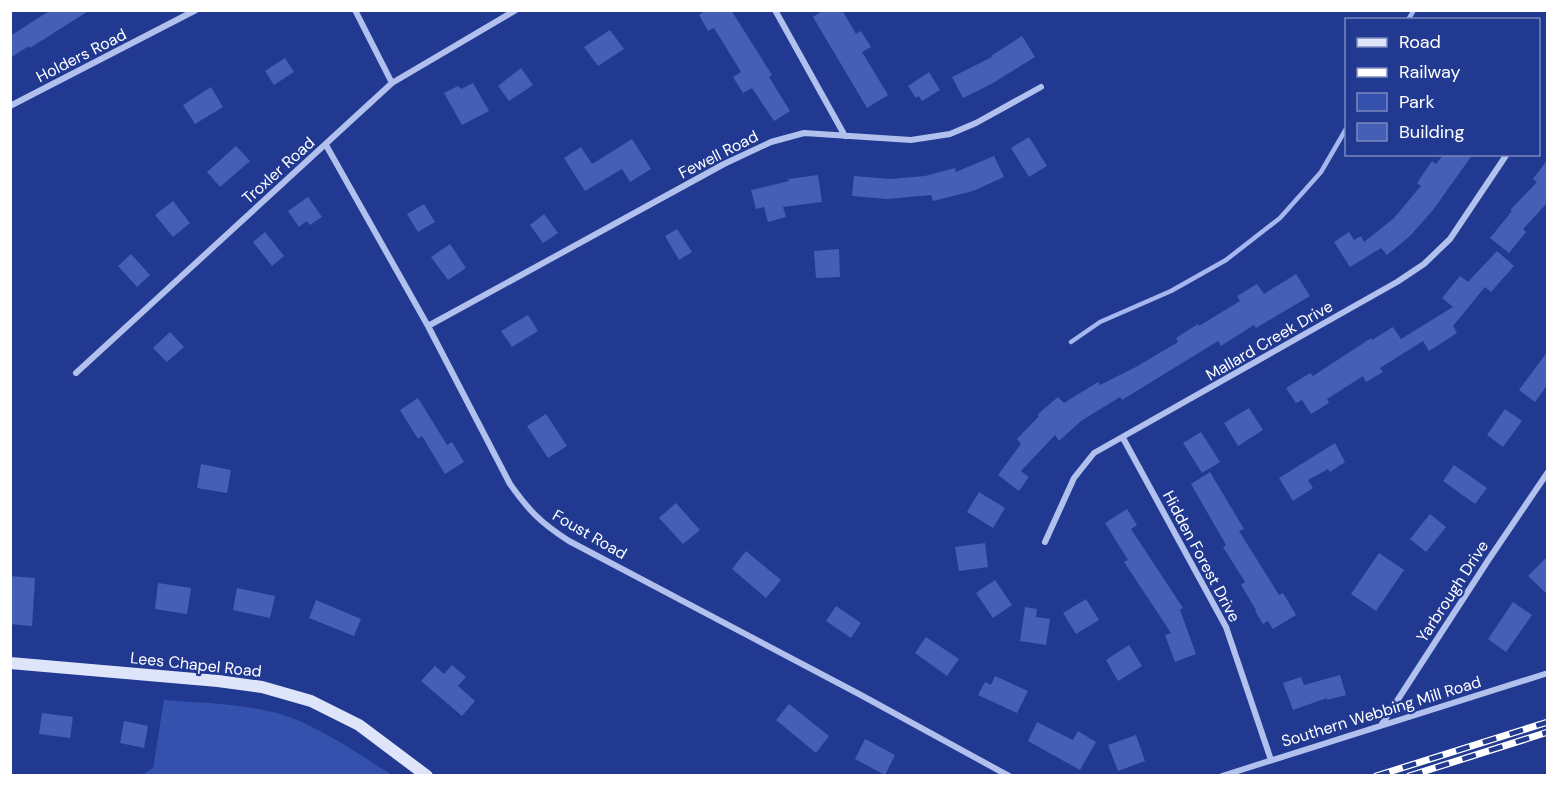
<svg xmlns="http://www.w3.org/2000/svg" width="1558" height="786" font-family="'DM Sans',sans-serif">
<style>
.green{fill:#3451ae}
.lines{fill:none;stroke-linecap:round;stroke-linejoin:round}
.stream{stroke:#a5b7ee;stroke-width:4.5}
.building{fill:#455fb6}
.street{stroke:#b2c0ed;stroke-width:6}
.secondary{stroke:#dee4fa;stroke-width:12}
.rail-casing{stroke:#fff;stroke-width:7}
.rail{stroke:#213991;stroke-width:4.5;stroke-dasharray:14;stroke-linecap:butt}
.labels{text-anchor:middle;stroke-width:4.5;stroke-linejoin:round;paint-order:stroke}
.street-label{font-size:16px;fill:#fff;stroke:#213991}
</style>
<rect width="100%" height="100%" fill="#213991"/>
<!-- green -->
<path class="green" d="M164,700C203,703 256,704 292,718C328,732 360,755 392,775H142L153,768Z"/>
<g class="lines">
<!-- stream -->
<path class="stream" d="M1408,20L1414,10
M1071,342L1100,322L1171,291L1226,260L1280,218L1321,172L1346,129"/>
</g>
<!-- building -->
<path class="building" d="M51,10H90L30,48L29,46L10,58V36Z
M706,10H731L772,75L769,77L790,111L774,121L752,88L743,93L733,77L741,72L714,28L708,31L699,15Z
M823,10H842L856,34L861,31L871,47L862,52L888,95L867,108L813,17Z
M610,30L624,49L598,66L584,47Z
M1022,36L1035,57L993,83L963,98L952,77L992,57L991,56Z
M285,58L294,72L274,85L265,71Z
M521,68L533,85L509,101L498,86Z
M929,72L940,90L922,101L919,96L916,98L908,86Z
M473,83L489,111L462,125L444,93L458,86L461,89Z
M211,87L223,107L195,124L183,105Z
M1029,137L1047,166L1029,177L1011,148Z
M632,139L651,169L630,182L622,169L585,191L564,158L581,147L592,164Z
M236,146L250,161L220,187L207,172Z
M1444,154H1473L1433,210L1410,236L1387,255L1381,248L1350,267L1334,242L1349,232L1354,240L1361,236L1364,242L1393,219L1421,186L1417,183L1432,161L1436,164Z
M994,156L1004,177L973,191L933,201L931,195L887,199L852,196L854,176L890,179L925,176L955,168L956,172Z
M1548,159V202L1523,229L1526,232L1509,253L1490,238L1512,211L1510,210L1537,182L1533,179Z
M818,175L822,202L783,207L786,217L768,222L764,207L756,209L751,190L789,181L788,179Z
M308,197L322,217L310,225L307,221L299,227L288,211Z
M173,201L190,223L173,237L155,215Z
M424,204L435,222L418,232L407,214Z
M544,214L558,233L543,243L530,225Z
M677,229L692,252L679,260L665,236Z
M265,232L284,256L272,266L253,242Z
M450,244L466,268L448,280L431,257Z
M839,249L840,277L816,278L814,251Z
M1497,251L1514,266L1491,292L1485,287L1453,326L1457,333L1429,351L1423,341L1380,368L1383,372L1366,382L1363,376L1327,399L1329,403L1311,414L1302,400L1296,403L1286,388L1310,373L1313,376L1371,338L1372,340L1393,327L1401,339L1453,307L1442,298L1460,276L1468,282Z
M131,254L150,275L137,287L118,266Z
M1296,274L1310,296L1256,328L1254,325L1221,346L1218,341L1122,400L1120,397L1081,421L1059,441L1055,435L1021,471L1029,477L1019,491L998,475L1021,444L1017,439L1039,416L1038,414L1058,397L1064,403L1098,382L1100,385L1136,367L1178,342L1176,338L1198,324L1199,326L1240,301L1237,296L1257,284L1264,294Z
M528,315L538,331L512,347L501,331Z
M170,332L184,347L167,362L153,348Z
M1548,351V384L1535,402L1519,390Z
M418,398L447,445L452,442L464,462L445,474L422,436L418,439L400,410Z
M1249,408L1263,430L1238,446L1224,423Z
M1505,409L1522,421L1503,447L1487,435Z
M546,414L567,446L548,458L527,426Z
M1201,432L1220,462L1202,473L1183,443Z
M1335,443L1345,462L1330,472L1328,469L1308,480L1313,488L1293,501L1279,478Z
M201,464L231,470L227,493L197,488Z
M1454,465L1487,488L1475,504L1443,481Z
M1210,472L1244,529L1239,531L1279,595L1283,593L1296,615L1273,629L1268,621L1263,624L1255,611L1256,610L1241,585L1245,582L1223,547L1226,545L1191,484Z
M979,492L1005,508L993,528L967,512Z
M676,503L700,530L683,544L659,518Z
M1127,509L1137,525L1131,529L1183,608L1180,610L1196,654L1175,662L1165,635L1171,633L1124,562L1128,560L1105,523Z
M1430,514L1446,527L1426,552L1410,539Z
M985,543L988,567L959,571L955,547Z
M746,551L781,580L766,598L732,569Z
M1379,553L1404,570L1376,611L1351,594Z
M1548,556V595L1528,576Z
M10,576L35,578L32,626L10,624Z
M995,580L1012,605L993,618L976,593Z
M158,583L191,588L187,614L155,609Z
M237,588L275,596L270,618L233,610Z
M1086,599L1099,620L1076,634L1063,613Z
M316,600L361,619L354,636L309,618Z
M1513,602L1532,615L1506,652L1488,639Z
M836,606L861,623L851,638L826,621Z
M1025,607L1037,609L1036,617L1050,619L1046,645L1020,641Z
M926,637L959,659L947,676L915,653Z
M1129,645L1142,666L1118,681L1106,660Z
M452,665L466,677L458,686L475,701L462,716L421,681L435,666L444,674Z
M1340,675L1346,695L1327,700V698L1293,710L1283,683L1301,677L1304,685Z
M995,676L1028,691L1017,713L978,695L985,682L991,685Z
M789,704L829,736L816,753L776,720Z
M42,713L73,717L70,738L39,734Z
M124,721L148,726L144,748L120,743Z
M1037,722L1073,740L1078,731L1096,742L1080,770L1028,741Z
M1136,735L1145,761L1118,771L1108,745Z
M865,739L895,755L885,775L855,759Z"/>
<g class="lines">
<!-- street -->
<path class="street" d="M355,10L392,83
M775,10L845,136
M10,106L196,10
M326,145L428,326L510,484C529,511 541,523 569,541L859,694L1009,776
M428,326L724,164L771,142L804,133L911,140L950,134L976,123L1041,87
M76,373L392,83L516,10
M1123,438L1226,627L1271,760
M1045,542L1074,478L1094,453L1397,282L1424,264L1450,239L1507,154
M1382,724L1489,559L1548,472
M1222,776L1548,673"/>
<!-- secondary -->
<path class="secondary" d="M10,663L218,681L262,687L311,701L359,725L427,776"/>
<defs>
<path id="rail" d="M1376,776L1548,722
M1409,776L1548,732"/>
</defs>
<!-- rail casing -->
<use href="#rail" class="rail-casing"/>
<!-- rail -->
<use href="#rail" class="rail"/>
</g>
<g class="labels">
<!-- street labels -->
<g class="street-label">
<text transform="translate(81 55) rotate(-27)" y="6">Holders Road</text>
<text transform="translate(718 154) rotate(-27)" y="6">Fewell Road</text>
<text transform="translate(278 170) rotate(-42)" y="6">Troxler Road</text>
<text transform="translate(1269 340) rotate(-30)" y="6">Mallard Creek Drive</text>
<text transform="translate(590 534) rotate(30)" y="6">Foust Road</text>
<text transform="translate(1202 556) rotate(62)" y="6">Hidden Forest Drive</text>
<text transform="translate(1452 591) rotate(-57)" y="6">Yarbrough Drive</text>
<text transform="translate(196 664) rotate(6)" y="6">Lees Chapel Road</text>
<text transform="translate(1381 711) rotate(-17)" y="6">Southern Webbing Mill Road</text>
</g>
</g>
<!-- border -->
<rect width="1558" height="786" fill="none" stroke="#ffffff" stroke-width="24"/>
<!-- legend -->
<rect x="1345" y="18" width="195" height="138" fill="#213991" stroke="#7a88bd" stroke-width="1.5"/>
<rect x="1357" y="38" width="30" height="9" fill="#dee4fa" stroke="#7a88bd" stroke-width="1.5"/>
<text x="1399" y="48" font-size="18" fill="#ffffff">Road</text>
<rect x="1357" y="68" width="30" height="9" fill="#ffffff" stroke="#7a88bd" stroke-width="1.5"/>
<text x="1399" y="78" font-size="18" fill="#ffffff">Railway</text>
<rect x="1357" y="93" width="30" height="18" fill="#3451ae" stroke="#7a88bd" stroke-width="1.5"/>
<text x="1399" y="108" font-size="18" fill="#ffffff">Park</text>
<rect x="1357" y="123" width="30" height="18" fill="#455fb6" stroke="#7a88bd" stroke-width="1.5"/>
<text x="1399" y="138" font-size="18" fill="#ffffff">Building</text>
</svg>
